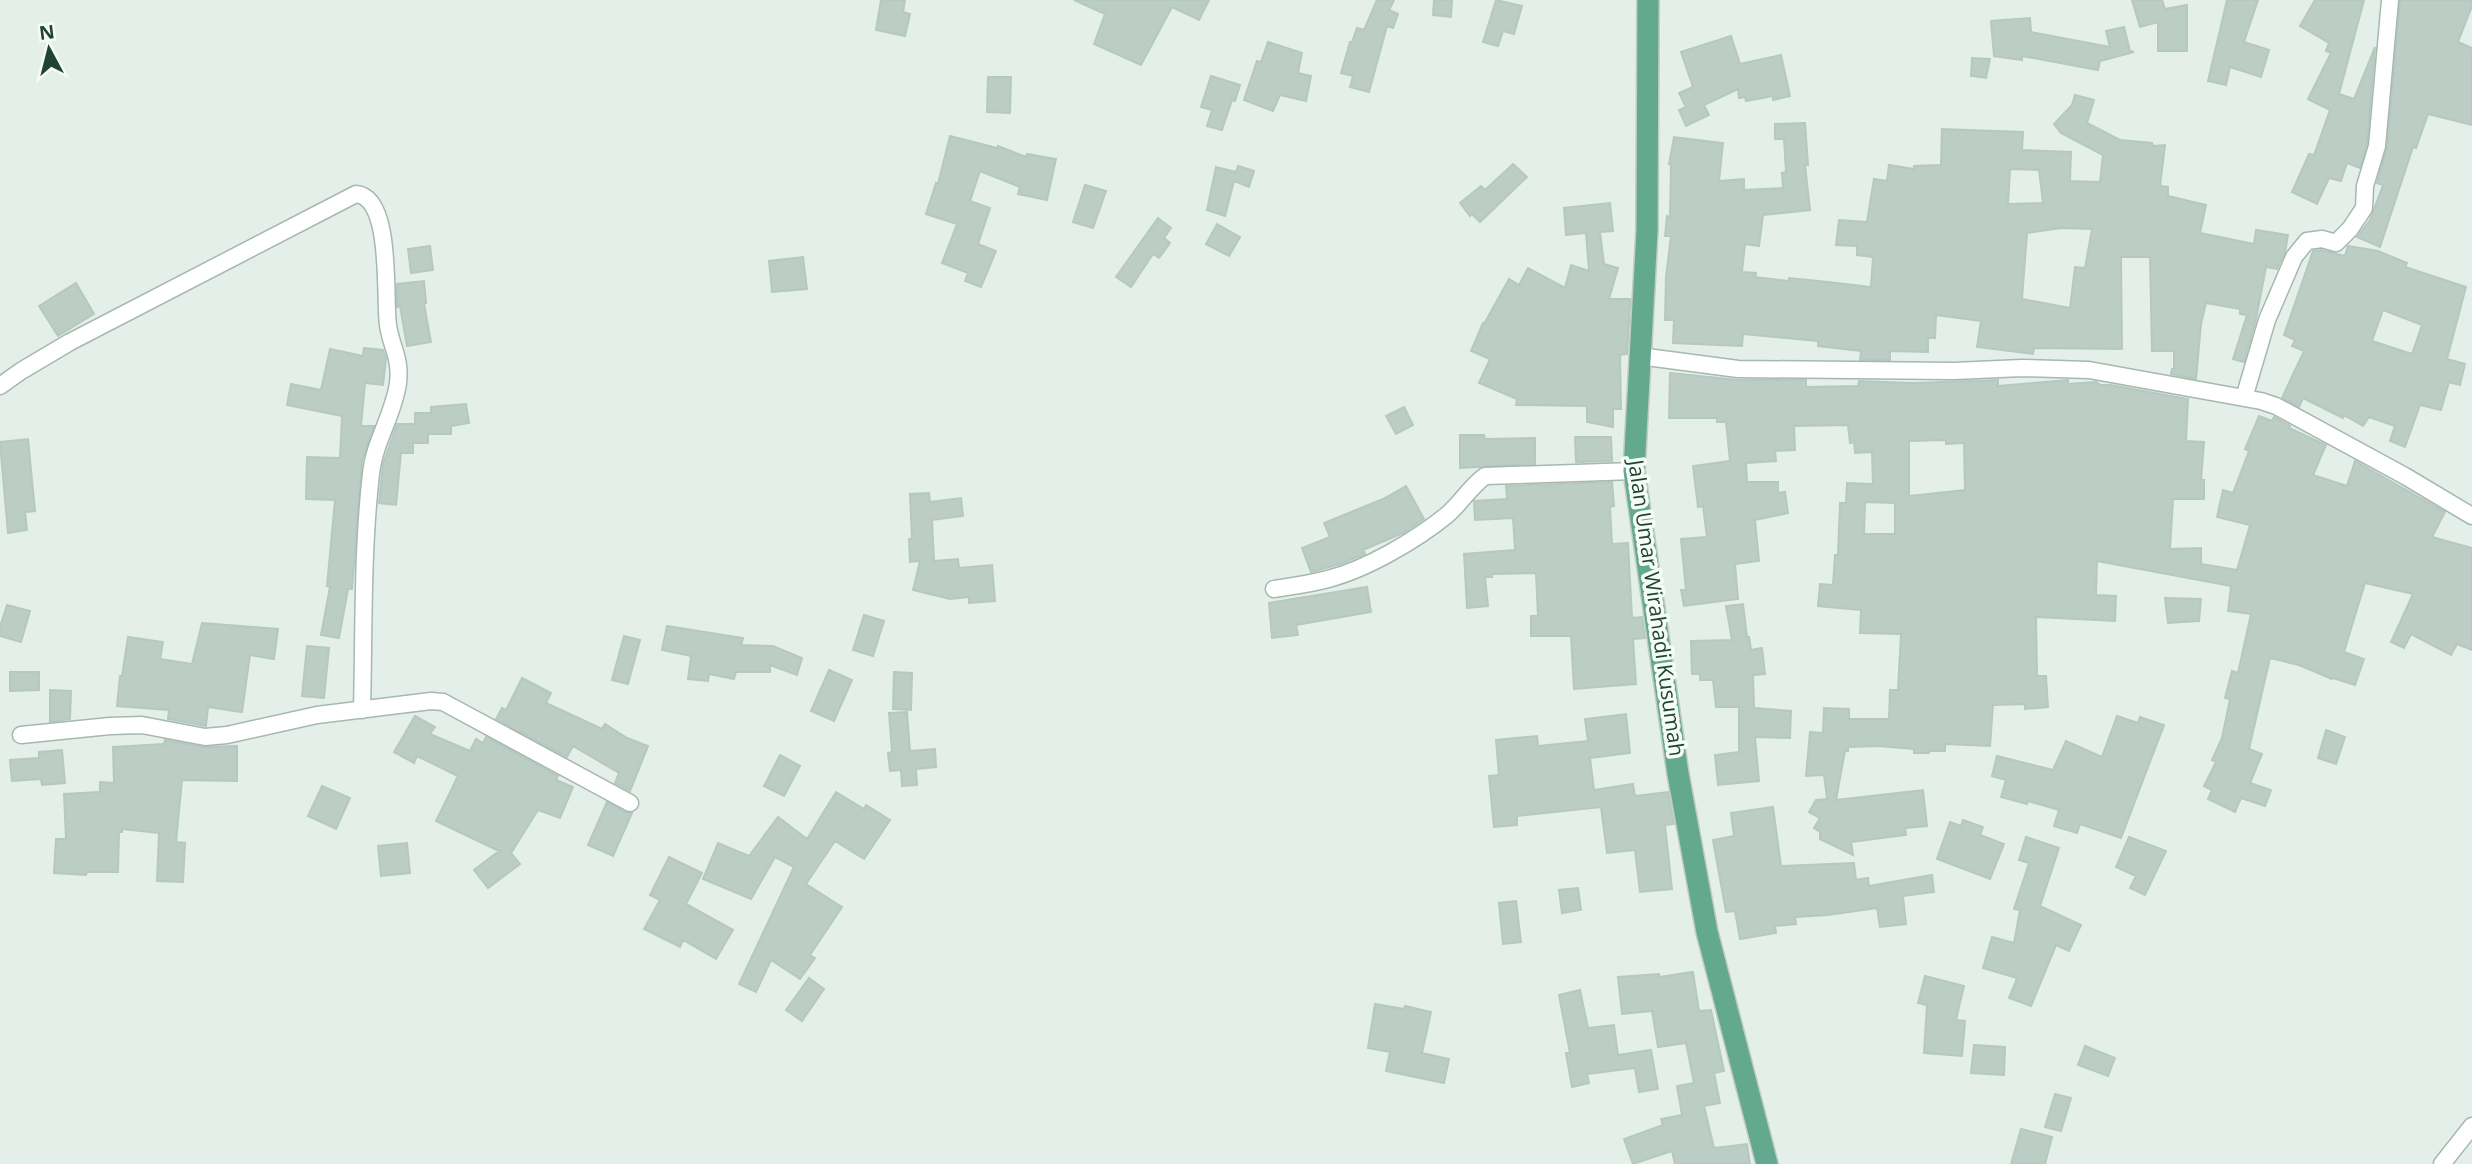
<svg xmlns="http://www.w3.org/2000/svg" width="2472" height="1164" font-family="'Open Sans',sans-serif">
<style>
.building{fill:#bbcdc4;stroke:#b5c9bf;stroke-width:2;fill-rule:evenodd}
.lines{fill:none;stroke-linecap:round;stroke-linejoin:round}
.minor-casing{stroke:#a6b8b0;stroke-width:19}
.primary-casing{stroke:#c1cac7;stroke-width:24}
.minor{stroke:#fff;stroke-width:16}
.primary{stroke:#63a98f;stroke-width:21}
.labels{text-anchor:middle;stroke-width:7;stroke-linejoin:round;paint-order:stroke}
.street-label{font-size:21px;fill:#214336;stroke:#f5fbf7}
</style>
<rect width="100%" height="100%" fill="#e4efe9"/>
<!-- building -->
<path class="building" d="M881,0H905L903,12L910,14L905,36L876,30Z
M1074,0H1209L1199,20L1172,7L1141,65L1094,44L1105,14Z
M1377,0H1394L1389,10L1398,14L1393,28L1387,26L1369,92L1350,87L1353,76L1341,73L1350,42H1352L1357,28L1364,30Z
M1434,0H1452L1451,17L1433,15Z
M1496,0L1522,6L1514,34L1503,31L1498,46L1483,42Z
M2132,0H2162L2165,9L2187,5V51H2158V22L2140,27Z
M2227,0H2258L2244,42L2269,50L2261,77L2230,67L2226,85L2208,81Z
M2315,0H2364L2339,94L2354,99L2375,47L2367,144L2360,168L2347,163L2341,181L2329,178L2317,204L2292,192L2309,154L2314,155L2330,110L2308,99L2331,53L2326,51L2329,43L2300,26Z
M2400,0H2472V6L2458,42L2472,48V125L2428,114L2416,148L2413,147L2380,247L2357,237L2370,220L2383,185L2377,183L2387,147Z
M2030,18L2031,32L2110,47L2106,31L2124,27L2130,51L2134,52L2100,61L2098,70L2022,56V60L1994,56L1991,21Z
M1731,36L1740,64L1781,55L1790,96L1773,100V96L1746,101L1745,97L1739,98L1738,89L1704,105L1709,115L1686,126L1679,110L1686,107L1679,93L1693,87L1681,52Z
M1268,42L1302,53L1298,73L1311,76L1306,101L1280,95L1273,111L1244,100L1257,61L1261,62Z
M1972,58L1990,59L1986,78L1971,76Z
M1211,76L1240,85L1235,101L1232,100L1222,130L1207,126L1212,110L1201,107Z
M988,77H1011L1010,113L987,112Z
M2075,95L2094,100L2087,123L2120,140L2152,143L2153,146L2165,145L2160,186L2168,187V196L2206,205L2200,233L2254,244L2256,230L2288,235L2285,252L2277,269L2266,267L2256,319L2244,362L2233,359L2247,315L2240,314V309L2206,303L2201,324L2196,379L2171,374L2172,369H2174V351H2152L2150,257H2121L2122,349L2034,348L2033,354L1977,347L1981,321L1936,315L1935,338H1928V352L1890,351V360H1860L1861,351L1818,346V341L1743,334L1742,346L1673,343L1674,320H1665L1666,277L1671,236H1665L1667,216L1670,217L1671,164H1669L1674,137L1723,143L1719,181L1744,179V190L1783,188L1782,173L1786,172L1784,139H1775V124L1805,123L1808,165H1805L1810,210L1763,215L1759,246L1745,244L1742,272L1756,273L1755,277L1789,281V278L1819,281L1871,287L1873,257L1857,255V246L1836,245L1839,220L1867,222L1874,179L1887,181L1889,165L1914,169V166L1941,165L1942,129L2023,132L2022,150L2071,152L2070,181L2100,182L2103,155L2061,133L2054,124L2072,105ZM2010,169L2039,170L2043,203L2008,204ZM2061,228L2092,229L2085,268L2075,267L2070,308L2022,299L2027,233Z
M950,136L997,148L998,146L1026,157L1027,154L1056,159L1047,200L1018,194L1020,187L980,171L970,201L990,208L978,244L996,251L981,287L965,281L968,273L942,263L957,224L926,214L936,183L938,184Z
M1513,164L1527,177L1480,222L1472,214L1470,216L1460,203L1481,186L1485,190Z
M1238,166L1254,171L1249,187L1234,181L1225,216L1207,210L1216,167L1236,172Z
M1085,185L1106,191L1093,228L1073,222Z
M1610,203L1613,231L1600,232L1604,264L1618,268L1609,299H1630V305L1627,354L1620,355L1621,409H1613V427L1587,422V406L1516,405L1517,399L1479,383L1490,359L1471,351L1483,323L1484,324L1509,279L1519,285L1528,268L1565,288L1571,265L1589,271L1586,233L1566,235L1564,208Z
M1158,218L1171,228L1164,238L1170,243L1159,258L1153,254L1131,287L1116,277Z
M1217,224L1240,237L1229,256L1206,244Z
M430,246L433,270L411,273L408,249Z
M2348,246L2378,251L2407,263L2405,267L2466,287L2447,359L2465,364L2460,385L2449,382L2441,410L2420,405L2405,447L2390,441L2395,426L2369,417L2363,426L2344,415L2343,418L2303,398L2299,407L2282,398L2304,351L2292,346L2295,340L2284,335L2313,251L2321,250L2345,256ZM2383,310L2422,325L2412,354L2372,341Z
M803,257L807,289L772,292L769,261Z
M424,281L426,303L424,304L431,342L407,346L400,306L397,307V284Z
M76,283L94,314L58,336L39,306Z
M364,348L383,350L386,359L383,385L365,383L361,426H374L362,461L352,589H348L339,638L321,635L330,587L327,586L335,500L306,499L307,457L340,458L342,416L287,405L291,384L321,390L330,349L363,356Z
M1670,373L1738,380H1806V387L1858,386L1859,381L1913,383L1998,380V386L2068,380V384L2096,382L2101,385H2111L2188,399L2186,441L2204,442L2201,480H2204V499H2173L2170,549L2201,548V564L2237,570L2250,525L2217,517L2223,490L2233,493L2249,451L2245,449L2259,416L2272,421L2274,417L2290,426L2289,428L2326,445L2313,475L2347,486L2355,461L2445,512L2432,537L2472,548V650L2457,644L2451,655L2411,634L2404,648L2391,642L2413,594L2365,583L2344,652L2364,659L2355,685L2333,678L2332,679L2299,665L2270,658L2249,749L2262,754L2250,783L2271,790L2265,806L2241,798L2235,812L2208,799L2212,790L2204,786L2216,762L2212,760L2222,738L2230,699L2225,698L2232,671L2238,673L2251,614L2228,611L2231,586L2097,561L2096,595L2116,596L2115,621L2036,617L2037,676H2046L2048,707L2025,709V704L1993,705L1990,746L1945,744V751H1929V753H1914V749L1878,746L1848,747V751H1845L1836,800L1923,790L1927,826L1905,828L1906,835L1851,842L1853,855L1820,839V832L1814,828L1820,818L1809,812L1816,800L1827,799L1824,775L1806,776L1810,732L1823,733L1824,708L1849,709V719H1889L1890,690H1898L1901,634L1860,633L1861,610L1818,606L1820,584L1833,585L1835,555H1838L1840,503H1846L1847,483L1873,484L1872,452L1855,453L1854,442L1850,443L1848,425L1794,426L1795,450L1775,451L1776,461L1746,463L1747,482H1778V493L1785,492L1788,513L1755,520L1759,561L1735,564L1738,599L1684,606L1681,590H1686L1681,539L1707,537L1703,506L1698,507L1693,466L1730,461L1726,422H1717V418H1669ZM1946,440V444L1964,443L1965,490L1909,496V441ZM1865,502L1895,503V534H1864Z
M466,404L469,423L451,426V434H428V443H413V453H401L396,505L379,503L383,464L397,424H415V413H431V407Z
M1404,407L1413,425L1396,434L1386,416Z
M1460,435H1484L1485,439L1535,438V464L1460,468Z
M1575,437H1611L1612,461L1576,462Z
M28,439L35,511L25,512L27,530L8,533L0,442Z
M1612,482L1614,506L1610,507L1612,544L1628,543L1632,618L1642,617L1645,638L1633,639L1636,684L1574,689L1571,636H1531V616H1538L1536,573L1492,574V577H1485L1488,606L1467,608L1464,554L1515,550L1513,518L1475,520L1474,501L1507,499L1506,486Z
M1406,486L1424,519L1403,533L1363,550L1365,554L1340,564L1311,572L1302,548L1330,537L1324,523L1383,499Z
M929,493L930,502L961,498L963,516L932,520L934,561L958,559L959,568L992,565L995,601L969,603V597L950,599L913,590L920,561L910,562L909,539H912L910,494Z
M1367,587L1371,612L1296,625L1298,635L1272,638L1269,603Z
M2165,598L2201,599L2199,621L2168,623Z
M1743,604L1747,637H1749L1751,650L1762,648L1765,674L1753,675L1754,708L1791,711L1790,738L1755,737L1759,781L1718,785L1715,755L1739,752V707H1716L1713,680H1700V674H1692L1691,641L1732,640L1726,606Z
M7,605L30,611L21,642L0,636V627Z
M864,615L884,621L873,656L853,650Z
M202,623L278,629L274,659L250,655L242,712L208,707L206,726L168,719L169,710L117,706L120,676H122L128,637L163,642L160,659L192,664Z
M667,626L743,638L741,645L773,646L802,658L797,675L770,665V672H736L734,679L709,674L708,681L688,679L691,656L662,650Z
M624,636L640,640L628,684L612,680Z
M307,646L329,648L324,698L302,696Z
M829,670L852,680L834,721L811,711Z
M10,672H39V690L10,691Z
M894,672L912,673L911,710L893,709Z
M522,678L551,693L546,703L602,729L605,724L627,738L648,746L630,791L615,783L619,773L573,746L567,757L496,719L502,708L506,710Z
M50,690L71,691L70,719L50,722Z
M907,712L910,751L935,749L936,767L916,769L917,785L902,786L901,770L890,771L888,753L892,752L889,713Z
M1626,714L1630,753L1590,758L1594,790L1633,784L1635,796L1668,792L1674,824L1665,825L1672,889L1640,892L1635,850L1607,853L1601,807L1517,816V825L1494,827L1489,776L1499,775L1496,740L1537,736L1538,746L1588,741L1585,719Z
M415,716L435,727L430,734L470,751L476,739L483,743L486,737L558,776L556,780L573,787L560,818L538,810L511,853L520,864L488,888L474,870L499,851L436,821L458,776L417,756L414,763L394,752Z
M2117,716L2138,723L2140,717L2164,725L2121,838L2080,824L2077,833L2054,826L2059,810L2028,801L2027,804L2001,797L2006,780L1992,776L1997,756L2053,770L2066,741L2102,757Z
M2326,730L2345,737L2336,764L2318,758Z
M165,740L203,747L237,746V781L182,780L176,842L185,843L183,882L157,881L159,833L122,829V832H119L118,872H87L86,875L54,873L56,839H66L64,794L100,792V782L114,783L113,747L164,744Z
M62,750L65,783L42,785L41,779L12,781L10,760L39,758V752Z
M780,755L800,766L784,796L764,786Z
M322,786L350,798L336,829L308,816Z
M836,792L864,809L866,805L890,820L864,859L835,841L806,884L842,907L810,955L815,958L800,979L771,960L756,992L739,984L794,867L775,857L751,899L703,879L718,843L749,856L778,817L807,839Z
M607,802L625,812L632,813L613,856L588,845Z
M1773,807L1781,866L1854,863L1856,880L1868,878L1869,886L1932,875L1934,892L1903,896L1906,924L1880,927L1877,908L1828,915L1795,917L1796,924L1775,926L1776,933L1740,939L1735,911L1726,912L1713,840L1734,836L1731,813Z
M1963,820L1983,827L1980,835L2004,844L1990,879L1937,859L1950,822L1961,826Z
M2026,837L2059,848L2040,906L2081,925L2069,951L2056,945L2031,1006L2009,998L2017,978L1983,968L1992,937L2014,943L2020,910L2014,909L2029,863L2019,860Z
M2129,837L2166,851L2145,895L2130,888L2136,876L2116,867Z
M407,843L410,873L381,876L378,846Z
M669,857L702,873L686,904L733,930L716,959L683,940L680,947L644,929L660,900L650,895Z
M1578,888L1581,910L1562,913L1559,890Z
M1516,901L1521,942L1503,944L1499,903Z
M1693,972L1699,1011L1711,1010L1724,1071L1714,1073L1720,1103L1704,1106L1714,1148L1747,1144L1750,1164H1675L1672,1151L1633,1164L1624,1139L1663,1125L1661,1119L1682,1115L1677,1086L1694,1083L1686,1043L1658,1047L1652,1011L1622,1014L1618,977L1659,974V977Z
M1925,976L1964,986L1956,1020L1965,1021L1962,1056L1924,1053L1927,1005L1918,1003Z
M809,978L824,989L802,1021L786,1010Z
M1580,990L1588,1028L1614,1025L1618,1055L1651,1050L1658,1089L1639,1092L1635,1068L1587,1074L1589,1083L1572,1087L1566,1053H1570L1559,995Z
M1375,1004L1404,1009L1405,1006L1431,1012L1422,1053L1449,1059L1444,1083L1386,1071L1390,1052L1368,1048Z
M1974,1045L2005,1047L2004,1075L1971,1073Z
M2085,1046L2115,1058L2108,1076L2078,1065Z
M2055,1094L2071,1098L2061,1131L2045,1127Z
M2021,1129L2052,1137L2045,1164H2011Z"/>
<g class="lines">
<defs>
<path id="minor" d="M1639,356L1738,369L1954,371L2022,368L2089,370L2261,401L2276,406L2405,476L2472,516
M0,386L21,371L70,342L356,194C393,197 384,297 388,325C391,347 401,357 398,383C394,414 374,442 371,474C362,552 364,632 362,710
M2244,398L2267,320L2294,257L2307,241L2322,239L2336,243L2350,229L2364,208L2365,186L2377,146L2390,0
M1274,589C1292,586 1310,584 1328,579C1367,569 1416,540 1447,515C1461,503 1470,487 1485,476L1634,471
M21,735L110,726L142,725L205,737L227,735L317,715L431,701L443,702L630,803
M2442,1164L2472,1126"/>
<path id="primary" d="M1648,0L1647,231L1634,471L1678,774L1707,932L1767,1164"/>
</defs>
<!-- minor casing -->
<use href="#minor" class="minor-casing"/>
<!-- primary casing -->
<use href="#primary" class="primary-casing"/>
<!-- minor -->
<use href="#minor" class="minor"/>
<!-- primary -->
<use href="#primary" class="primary"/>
</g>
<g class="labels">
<!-- street labels -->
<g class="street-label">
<text transform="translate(1656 608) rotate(82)" y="7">Jalan Umar Wirahadi Kusumah</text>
</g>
</g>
<!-- north arrow -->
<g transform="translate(49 49) rotate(353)" stroke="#f5fbf7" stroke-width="5" paint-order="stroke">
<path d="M0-5L12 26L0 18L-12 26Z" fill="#214336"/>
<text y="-10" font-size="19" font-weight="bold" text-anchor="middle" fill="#214336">N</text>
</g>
</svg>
